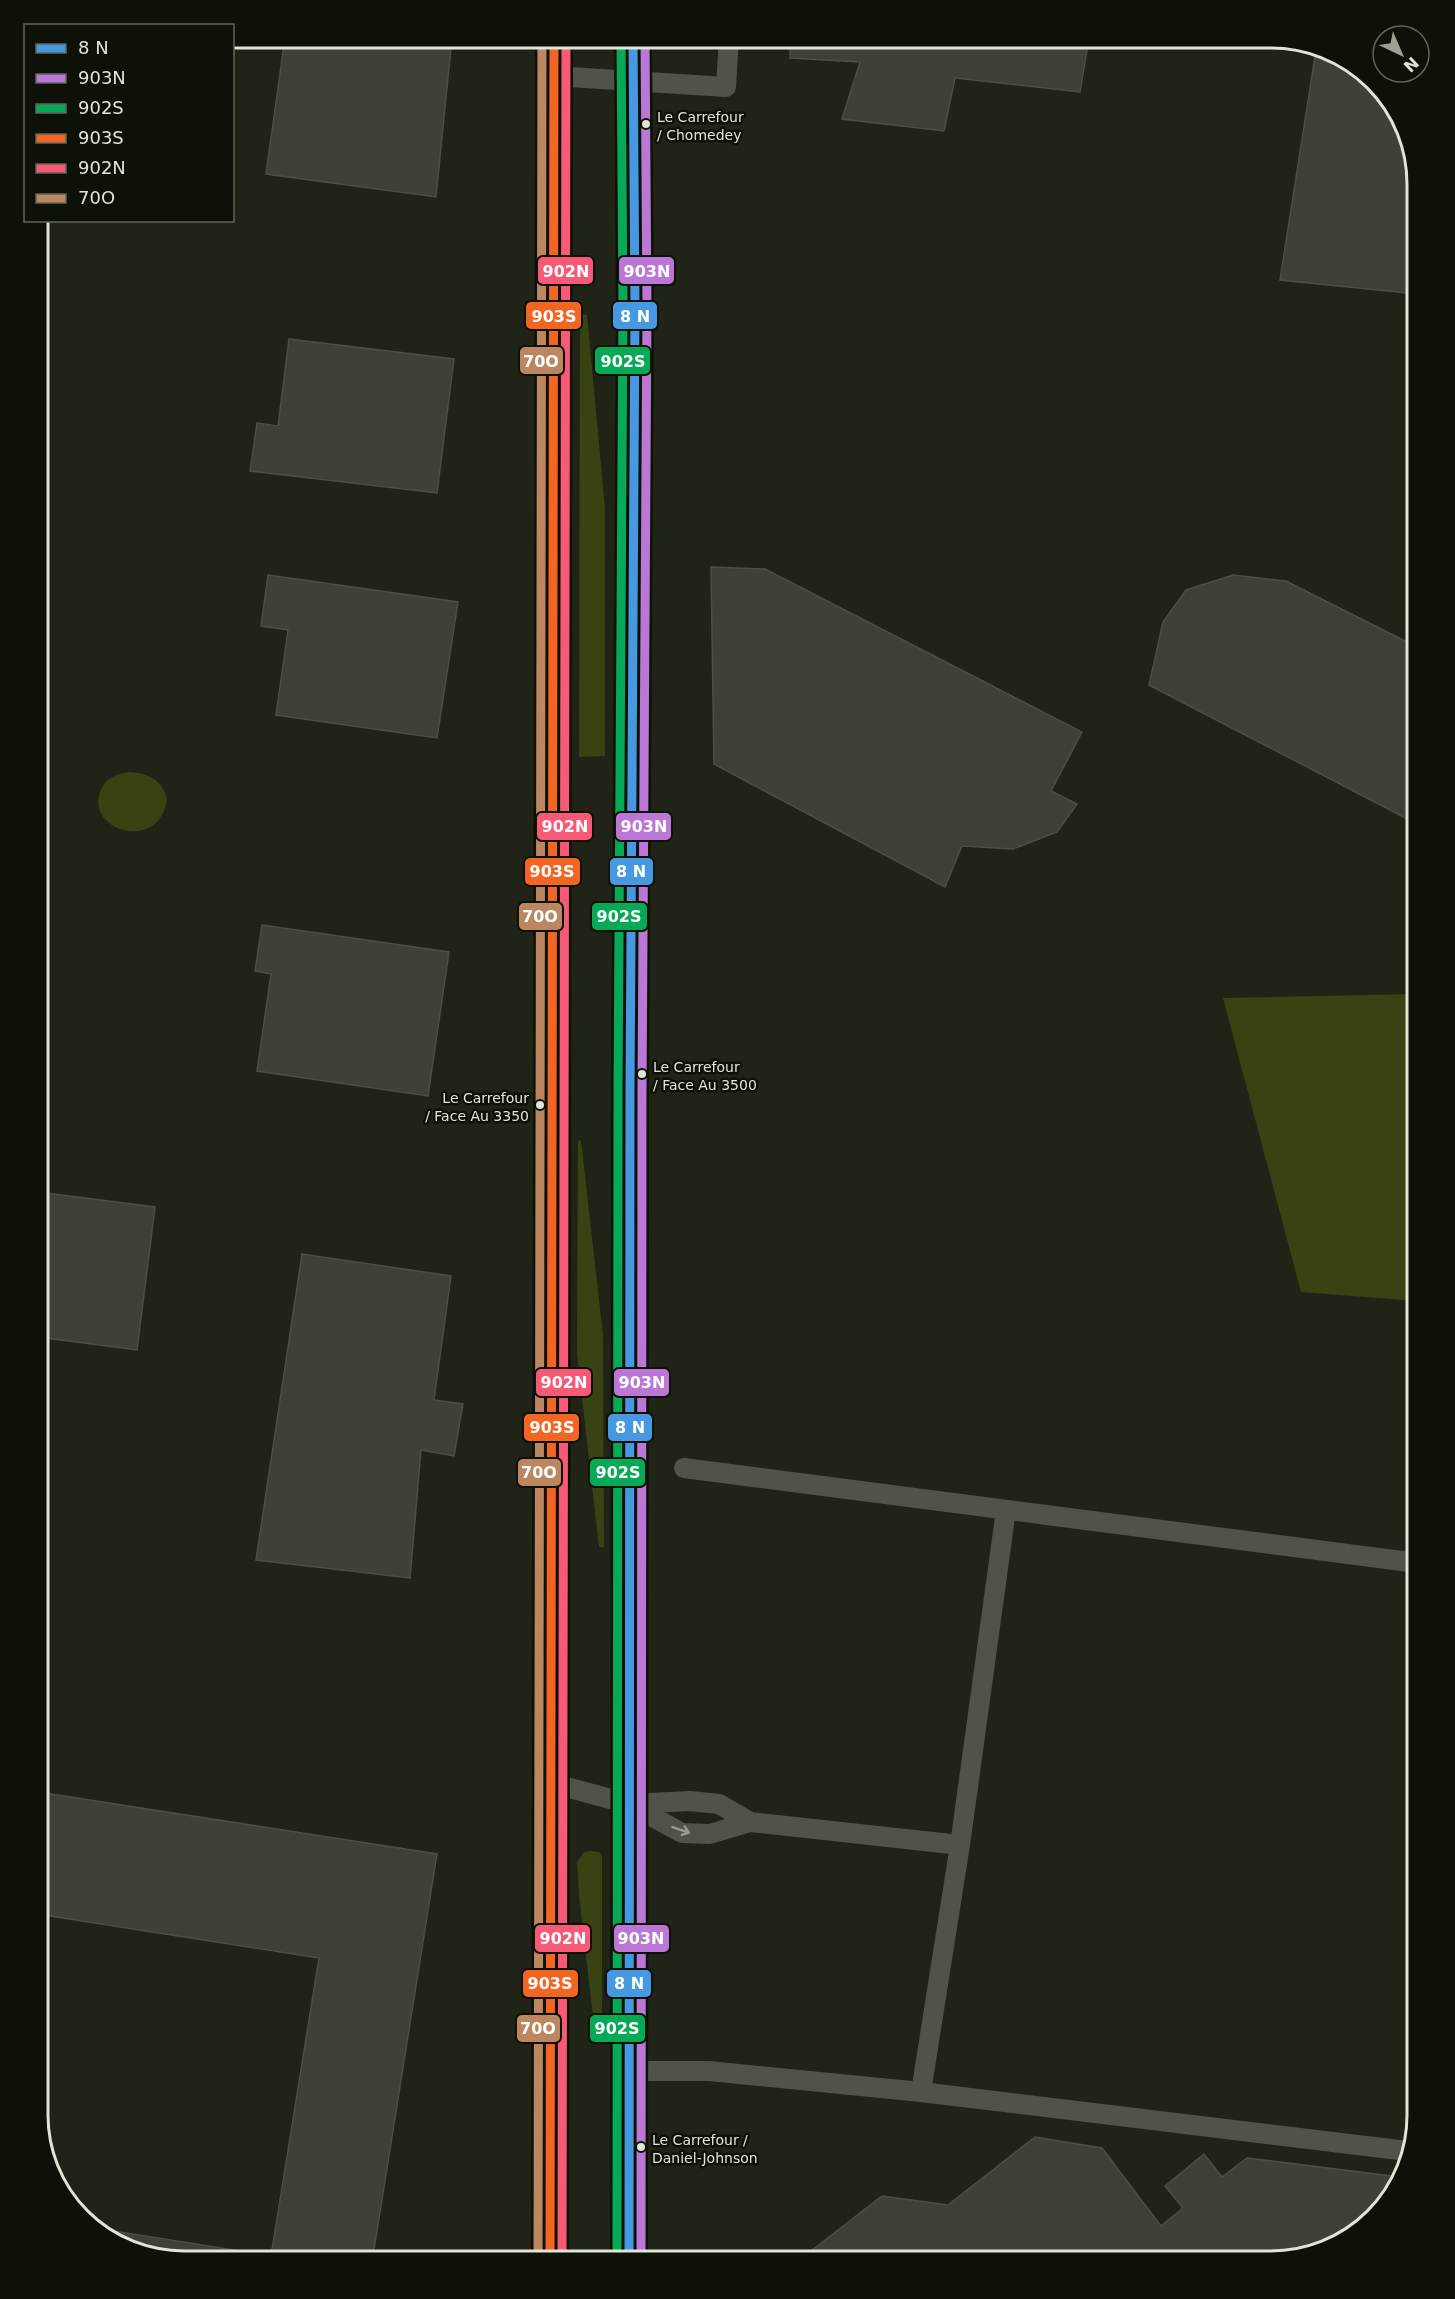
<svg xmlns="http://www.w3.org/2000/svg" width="1455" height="2299" font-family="'DejaVu Sans',sans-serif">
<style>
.green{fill:#384314}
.building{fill:#3e4136;stroke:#4c4f43;stroke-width:1.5}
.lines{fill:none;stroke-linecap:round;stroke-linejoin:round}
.lane{stroke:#505348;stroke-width:20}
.secondary{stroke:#505446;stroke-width:33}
.bus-1-casing{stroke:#0e1107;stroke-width:14}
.bus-2-casing{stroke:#0e1107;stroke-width:14}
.bus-3-casing{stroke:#0e1107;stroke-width:14}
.bus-4-casing{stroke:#0e1107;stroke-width:14}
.bus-5-casing{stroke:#0e1107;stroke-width:14}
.bus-6-casing{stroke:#0e1107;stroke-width:14}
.bus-1{stroke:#4699e1;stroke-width:9}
.bus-2{stroke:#ba77d6;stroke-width:9}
.bus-3{stroke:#06aa56;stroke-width:9}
.bus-4{stroke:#f26522;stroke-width:9}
.bus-5{stroke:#f75a77;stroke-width:9}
.bus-6{stroke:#bb8660;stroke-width:9}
.oneway{stroke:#989c8e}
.bus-dot{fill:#e0e5d5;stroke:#0e1107;stroke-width:2}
.labels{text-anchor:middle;stroke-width:5;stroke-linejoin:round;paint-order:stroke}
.bus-label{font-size:14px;fill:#e0e5d5;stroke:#0e1107;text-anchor:start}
.rim{fill:none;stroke:#e0e5d5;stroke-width:3}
.line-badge{stroke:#0e1107;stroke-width:2}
.badge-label{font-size:16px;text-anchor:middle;font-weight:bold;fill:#fff}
</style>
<rect width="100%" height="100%" fill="#202416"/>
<!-- green -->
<path class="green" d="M580,314L587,315L605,508V756L579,757Z
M129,772C148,773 161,779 167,798C161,853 86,832 100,792C105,778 116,774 129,772Z
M1417,994V1301L1301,1292L1223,998Z
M581,1140L603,1335L604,1547H599L577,1353L578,1141Z
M590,1851L599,1852L602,1857V2034H595L579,1895L577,1862L584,1852Z"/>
<!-- building -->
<path class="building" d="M285,38H452L436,197L266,174Z
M790,38H1089L1080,92L955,78L944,131L842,119L860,62L790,58Z
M1316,50L1353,62L1402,119L1418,184L1417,294L1280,280Z
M289,339L454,359L437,493L250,471L257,423L278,426Z
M711,567L765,569L1082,732L1051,791L1077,804L1057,832L1013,849L962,846L945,887L714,764Z
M268,575L458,602L437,738L276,715L288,630L261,626Z
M1233,575L1286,581L1417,647V824L1149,685L1163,622L1186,590Z
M262,925L449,952L428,1096L257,1071L271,974L255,971Z
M38,1192L155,1207L137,1350L38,1337Z
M302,1254L451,1276L434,1400L463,1404L454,1456L421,1450L410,1578L256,1560Z
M38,1792L437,1854L373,2256L359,2253L358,2261H175L103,2237L95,2228L271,2256L319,1958L38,1914Z
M1035,2137L1102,2148L1161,2226L1183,2208L1165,2186L1204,2154L1222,2177L1247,2158L1399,2177L1393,2196L1336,2246L1271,2262L798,2261L882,2196L948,2205Z"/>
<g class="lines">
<!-- lane -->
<path class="lane" d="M554,76L726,87L729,38
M684,1468L1417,1563
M552,1783L629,1804L682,1833L710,1834L750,1822L960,1845L921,2092L709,2071H628
M629,1804L690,1801L719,1804L750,1822
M960,1845L1006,1510
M921,2092L1407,2151"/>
<!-- secondary -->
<path class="secondary" d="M550,2261L554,38
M629,2261L630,1090L635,310L633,38"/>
<defs>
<path id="bus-1" d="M629,2261L630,1090L635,310L633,38"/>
<path id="bus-2" d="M641,2261L642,1090L647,310L645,38"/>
<path id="bus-3" d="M617,2261L618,1090L623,310L621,38"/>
<path id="bus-4" d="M550,2261L554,38"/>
<path id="bus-5" d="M562,2261L566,38"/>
<path id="bus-6" d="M538,2261L542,38"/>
</defs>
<!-- bus-1 casing -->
<use href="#bus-1" class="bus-1-casing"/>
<!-- bus-2 casing -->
<use href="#bus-2" class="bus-2-casing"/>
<!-- bus-3 casing -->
<use href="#bus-3" class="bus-3-casing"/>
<!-- bus-4 casing -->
<use href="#bus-4" class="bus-4-casing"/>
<!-- bus-5 casing -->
<use href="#bus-5" class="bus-5-casing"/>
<!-- bus-6 casing -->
<use href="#bus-6" class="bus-6-casing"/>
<!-- bus-1 -->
<use href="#bus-1" class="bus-1"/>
<!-- bus-2 -->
<use href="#bus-2" class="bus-2"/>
<!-- bus-3 -->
<use href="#bus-3" class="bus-3"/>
<!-- bus-4 -->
<use href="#bus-4" class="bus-4"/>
<!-- bus-5 -->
<use href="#bus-5" class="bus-5"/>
<!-- bus-6 -->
<use href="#bus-6" class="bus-6"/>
</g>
<!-- one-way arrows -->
<defs><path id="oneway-shaft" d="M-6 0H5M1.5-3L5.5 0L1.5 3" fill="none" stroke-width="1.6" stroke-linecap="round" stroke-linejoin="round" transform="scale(1.5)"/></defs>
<use class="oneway" href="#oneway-shaft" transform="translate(681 1830) rotate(18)"/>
<!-- markers -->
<g class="bus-dot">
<circle cx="646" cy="124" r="5"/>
<circle cx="642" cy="1074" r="5"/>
<circle cx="540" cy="1105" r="5"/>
<circle cx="641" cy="2147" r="5"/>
</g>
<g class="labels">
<!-- bus labels -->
<g class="bus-label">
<text x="657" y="122">Le Carrefour<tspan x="657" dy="18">/ Chomedey</tspan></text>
<text x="653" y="1072">Le Carrefour<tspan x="653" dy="18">/ Face Au 3500</tspan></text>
<text x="529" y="1103" text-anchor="end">Le Carrefour<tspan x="529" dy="18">/ Face Au 3350</tspan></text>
<text x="652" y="2145">Le Carrefour /<tspan x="652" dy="18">Daniel-Johnson</tspan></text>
</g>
</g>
<!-- crop -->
<path d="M0 0H1455V2299H0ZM184 48H1271A136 136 0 0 1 1407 184V2115A136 136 0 0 1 1271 2251H184A136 136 0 0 1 48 2115V184A136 136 0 0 1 184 48Z" fill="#0e1107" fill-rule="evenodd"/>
<path class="rim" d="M184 48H1271A136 136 0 0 1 1407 184V2115A136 136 0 0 1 1271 2251H184A136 136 0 0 1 48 2115V184A136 136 0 0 1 184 48Z"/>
<g class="line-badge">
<rect x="618" y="256" width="57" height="29" rx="6" fill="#ba77d6"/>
<rect x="537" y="256" width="57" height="29" rx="6" fill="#f75a77"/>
<rect x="612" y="301" width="46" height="29" rx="6" fill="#4699e1"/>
<rect x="525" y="301" width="57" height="29" rx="6" fill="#f26522"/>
<rect x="594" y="346" width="57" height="29" rx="6" fill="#06aa56"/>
<rect x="519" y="346" width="45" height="29" rx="6" fill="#bb8660"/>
<rect x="615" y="812" width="57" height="29" rx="6" fill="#ba77d6"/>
<rect x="536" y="812" width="57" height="29" rx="6" fill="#f75a77"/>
<rect x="609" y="857" width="45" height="29" rx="6" fill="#4699e1"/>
<rect x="524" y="857" width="57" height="29" rx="6" fill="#f26522"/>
<rect x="591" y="902" width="57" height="29" rx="6" fill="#06aa56"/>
<rect x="518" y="902" width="45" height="29" rx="6" fill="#bb8660"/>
<rect x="613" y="1368" width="57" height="29" rx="6" fill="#ba77d6"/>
<rect x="535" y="1368" width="57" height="29" rx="6" fill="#f75a77"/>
<rect x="607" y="1413" width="46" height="29" rx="6" fill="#4699e1"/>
<rect x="523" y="1413" width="57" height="29" rx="6" fill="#f26522"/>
<rect x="589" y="1458" width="57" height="29" rx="6" fill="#06aa56"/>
<rect x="517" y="1458" width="45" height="29" rx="6" fill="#bb8660"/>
<rect x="613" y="1924" width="57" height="29" rx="6" fill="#ba77d6"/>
<rect x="534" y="1924" width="57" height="29" rx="6" fill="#f75a77"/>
<rect x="606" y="1969" width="46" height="29" rx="6" fill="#4699e1"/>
<rect x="522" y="1969" width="57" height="29" rx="6" fill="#f26522"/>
<rect x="589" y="2014" width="57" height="29" rx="6" fill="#06aa56"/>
<rect x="516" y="2014" width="45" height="29" rx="6" fill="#bb8660"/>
</g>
<g class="badge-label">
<text x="647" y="277">903N</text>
<text x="566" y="277">902N</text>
<text x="635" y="322">8 N</text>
<text x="554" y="322">903S</text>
<text x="623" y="367">902S</text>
<text x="541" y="367">70O</text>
<text x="644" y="832">903N</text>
<text x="565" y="832">902N</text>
<text x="631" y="877">8 N</text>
<text x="552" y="877">903S</text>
<text x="619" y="922">902S</text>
<text x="540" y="922">70O</text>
<text x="642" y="1388">903N</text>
<text x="564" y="1388">902N</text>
<text x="630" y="1433">8 N</text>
<text x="552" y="1433">903S</text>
<text x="618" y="1478">902S</text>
<text x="539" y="1478">70O</text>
<text x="641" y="1944">903N</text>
<text x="563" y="1944">902N</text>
<text x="629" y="1989">8 N</text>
<text x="550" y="1989">903S</text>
<text x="617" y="2034">902S</text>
<text x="538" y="2034">70O</text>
</g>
<!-- legend -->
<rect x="24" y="24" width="210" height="198" fill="#0e1107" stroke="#626659" stroke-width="1.5"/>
<rect x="36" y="44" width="30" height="9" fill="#4699e1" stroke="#626659" stroke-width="1.5"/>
<text x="78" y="54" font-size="18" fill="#e0e5d5">8 N</text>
<rect x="36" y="74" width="30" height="9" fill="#ba77d6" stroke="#626659" stroke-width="1.5"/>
<text x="78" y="84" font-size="18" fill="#e0e5d5">903N</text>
<rect x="36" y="104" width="30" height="9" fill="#06aa56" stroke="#626659" stroke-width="1.5"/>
<text x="78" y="114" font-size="18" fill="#e0e5d5">902S</text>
<rect x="36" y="134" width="30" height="9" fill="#f26522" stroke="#626659" stroke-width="1.5"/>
<text x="78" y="144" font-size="18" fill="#e0e5d5">903S</text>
<rect x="36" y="164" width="30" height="9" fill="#f75a77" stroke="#626659" stroke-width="1.5"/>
<text x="78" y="174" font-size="18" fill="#e0e5d5">902N</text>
<rect x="36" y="194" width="30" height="9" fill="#bb8660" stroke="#626659" stroke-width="1.5"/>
<text x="78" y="204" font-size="18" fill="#e0e5d5">70O</text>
<!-- north arrow -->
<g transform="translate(1401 54) rotate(136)"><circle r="28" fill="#0e1107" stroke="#626659" stroke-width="1.5"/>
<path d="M0-4.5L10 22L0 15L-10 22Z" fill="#9da192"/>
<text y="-9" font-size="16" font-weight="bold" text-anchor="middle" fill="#e0e5d5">N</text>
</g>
</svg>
